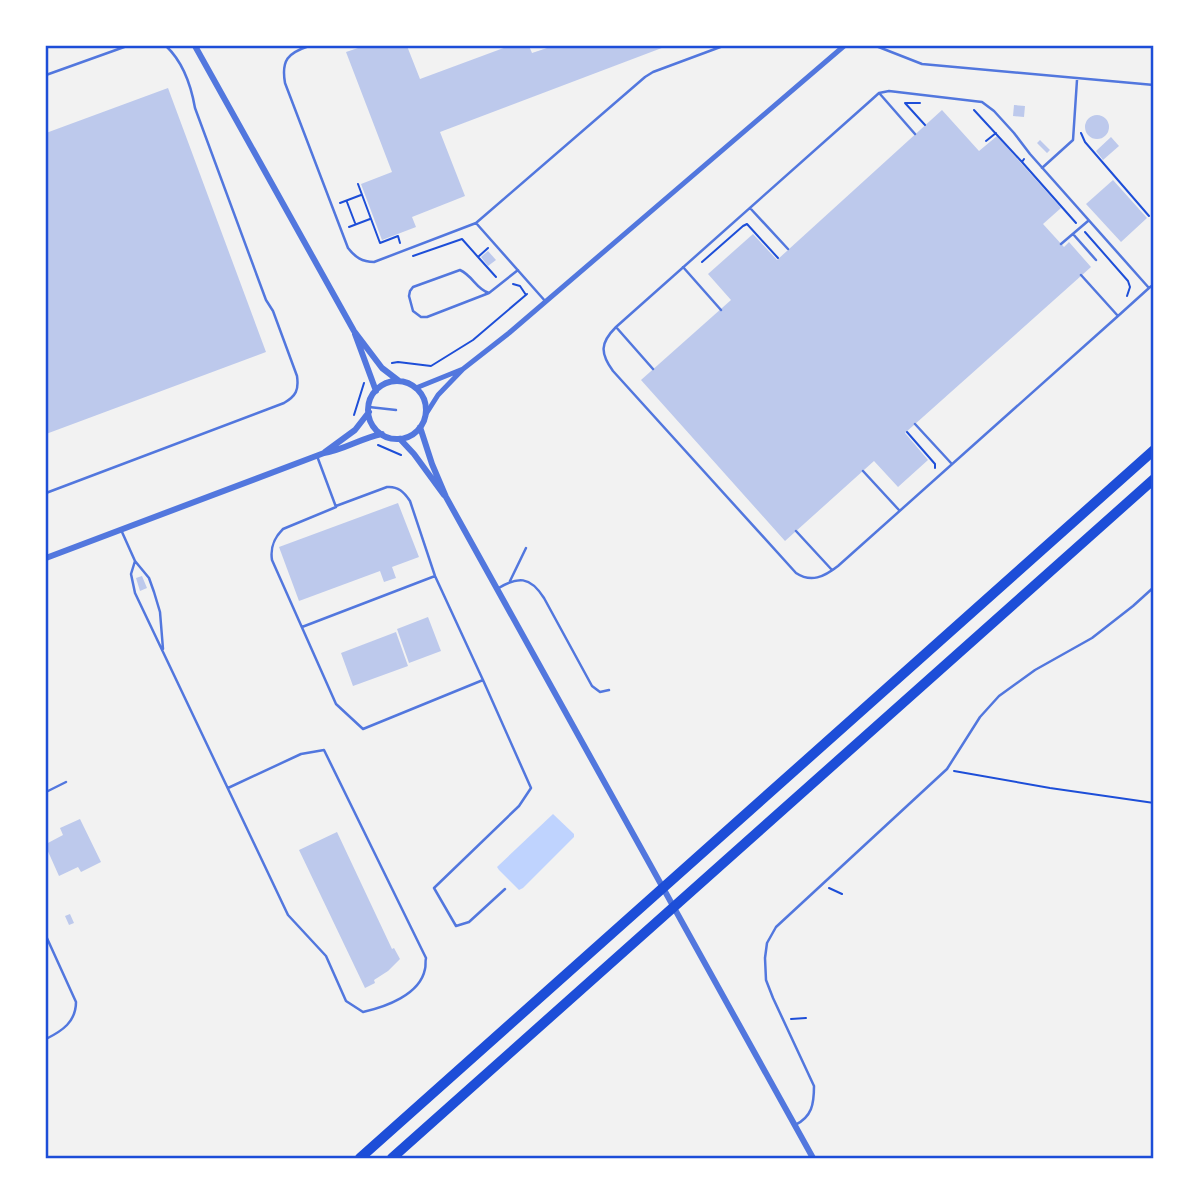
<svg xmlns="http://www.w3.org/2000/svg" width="1199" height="1204" font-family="'Roboto Condensed',sans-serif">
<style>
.water{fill:#bfd3fe}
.building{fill:#bdc9ec}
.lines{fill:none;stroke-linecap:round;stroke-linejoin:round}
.path{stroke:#1d4ed8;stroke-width:2}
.service{stroke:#5277de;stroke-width:2.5}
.minor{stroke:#5277de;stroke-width:5}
.tertiary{stroke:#5277de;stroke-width:6}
.motorway{stroke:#1d4ed8;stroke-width:10}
.neatline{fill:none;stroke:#1d4ed8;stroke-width:2.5}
</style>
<rect width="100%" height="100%" fill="#f2f2f2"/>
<!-- water -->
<path class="water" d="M553,814L574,834V837L523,888L519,890L499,870L497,867Z"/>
<!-- building -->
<path class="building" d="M364,46H407L420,79L509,46H529L532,53L553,46H667L440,132L465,196L412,217L416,227L382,240L361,184L392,172L346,52Z
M168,88L266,352L46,434V133Z
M1014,105L1025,106L1024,117L1013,116Z
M942,110L979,151L997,136L1061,208L1043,224L1064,247L1069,242L1091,267L905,433L928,460L898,487L874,461L785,541L641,380L731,300L708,274L753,234L777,260Z
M1085 127a12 12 0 1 1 24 0a12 12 0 1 1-24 0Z
M1111,137L1119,146L1103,160L1096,151Z
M1040,140L1050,150L1047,153L1037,143Z
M1113,180L1147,218L1121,242L1086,204Z
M488,251L496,260L488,266L481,257Z
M398,503L419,557L392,567L396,578L384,582L380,571L299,601L279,547Z
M142,576L147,588L140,591L136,578Z
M428,617L441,651L409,663L397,629Z
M396,632L408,666L353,686L341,653Z
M80,819L101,862L81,872L78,867L59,876L46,847V844L63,835L60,828Z
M337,832L392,949L394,948L400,959L388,971L374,980L375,983L365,988L299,850Z
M70,914L74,923L69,925L65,916Z"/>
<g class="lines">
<!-- path -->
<path class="path" d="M920,103H905L925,125
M974,110L1022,162
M1081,133L1085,142L1149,216
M986,141L996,133
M1024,159L1022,162L1076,223
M358,184L380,243L398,236L400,243
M347,202L355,223
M340,203L361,195
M349,227L370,219
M1085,232L1128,281L1130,287L1127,296
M488,248L478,257L496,277
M413,256L462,239L478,257
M702,262L743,226L747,224L778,258
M513,284L520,286L526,295
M392,363L398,362L431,366L473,340L527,294
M354,415L364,383
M907,432L935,464V468
M378,445L401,455
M954,771L1050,788L1154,803
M829,888L842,894
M791,1019L806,1018"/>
<!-- service -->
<path class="service" d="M309,46C288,53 281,60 285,83L348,248C355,257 362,262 374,262L476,223L645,77L653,72L723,46
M876,46L922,64L1154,85
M46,75L127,46
M880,94L915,134
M1042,168L1073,140L1077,80
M750,208L788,249
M476,223L546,302
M1073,234L1096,260
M1061,244L1088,221
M683,267L721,310
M1081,275L1118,316
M1149,288L1030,154L1014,133L994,111L982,102L889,91L879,93L869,102L616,327C600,343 600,353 613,371L796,573C811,583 824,577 838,566L1118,316L1149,288L1154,284
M489,293C476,289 473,276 460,270L413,287L410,291L409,296L413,311L421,317H427L489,293L518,270
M616,327L653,369
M369,407L396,410
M915,424L951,463
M317,456L336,507L283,529C274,538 270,547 272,560L336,704L363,729L483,680L531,788L519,806L434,888L456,926L469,922L505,889
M863,471L899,510
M46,493L284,403C296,396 299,390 297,376L273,311L266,300L195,108C191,85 183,62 166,46
M336,506L387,487C398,486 404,492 410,501L435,576L483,680
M796,531L832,570
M122,532L135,561L149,578L154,592L160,612L163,649
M135,561L131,574L135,593L288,915L326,956L346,1001L363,1012C385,1007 420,995 425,969C426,966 425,962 426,958L324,750L301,754L228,788
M510,581L526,548
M497,589C518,576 530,576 544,598L592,686L600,692L609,690
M302,627L435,576
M46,792L66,782
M46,936L76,1002C76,1022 62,1031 46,1039
M795,1125C812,1117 814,1104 814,1086L773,998L766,980L765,958L767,943L776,927L947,769L980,717L999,696L1035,670L1092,638L1133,606L1154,587"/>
<!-- minor -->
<path class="minor" d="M416,388L463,369
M426,414L438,395L463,369L509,333L844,46"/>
<!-- tertiary -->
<path class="tertiary" d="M195,46L354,331L382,368L399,381
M355,334L376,391
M368 410a29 29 0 1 1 58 0a29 29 0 1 1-58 0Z
M420,427L432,464L446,497L813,1158
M400,439L414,454L444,495
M325,452L355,430L369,412
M46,558L324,453C344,450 361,438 382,434"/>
<!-- motorway -->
<path class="motorway" d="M360,1158L1154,450
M392,1158L1154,479"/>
</g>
<!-- border -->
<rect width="1199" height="1204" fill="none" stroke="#ffffff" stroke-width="94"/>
<rect x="47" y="47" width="1105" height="1110" class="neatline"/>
</svg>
